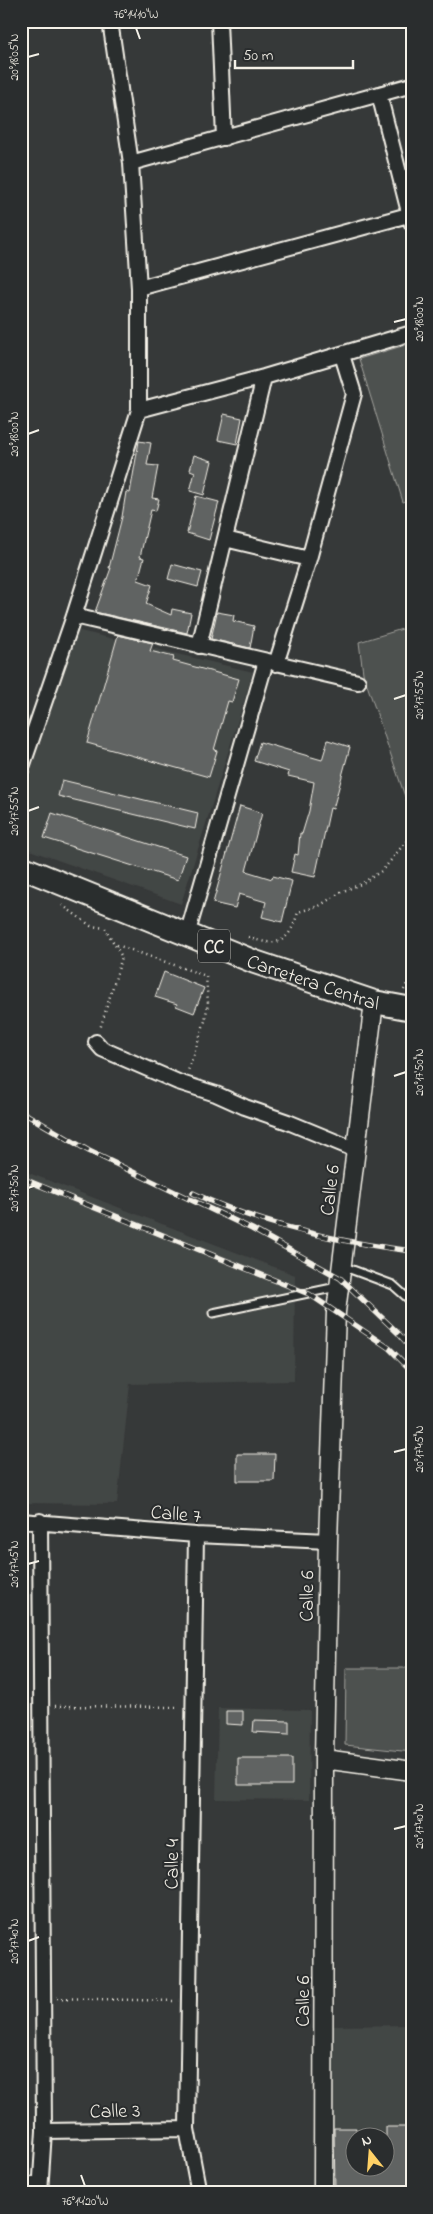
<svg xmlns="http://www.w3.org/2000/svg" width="433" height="2214" font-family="'Indie Flower',sans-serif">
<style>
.built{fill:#434645;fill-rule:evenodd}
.green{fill:#4e514f;stroke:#a1a19c}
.building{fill:#616362;stroke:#f4f1e8}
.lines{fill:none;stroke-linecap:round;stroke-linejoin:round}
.service-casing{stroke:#f4f1e8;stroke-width:11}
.minor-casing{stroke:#f4f1e8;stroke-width:18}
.tertiary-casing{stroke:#f4f1e8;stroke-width:21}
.trunk-casing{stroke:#f4f1e8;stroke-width:26}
.path{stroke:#f4f1e8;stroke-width:2.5;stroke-dasharray:1 4;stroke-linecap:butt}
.service{stroke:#2a2d2e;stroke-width:7}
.minor{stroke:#2a2d2e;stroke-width:14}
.tertiary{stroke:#2a2d2e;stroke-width:18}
.trunk{stroke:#2a2d2e;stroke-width:22}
.rail-casing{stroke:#f4f1e8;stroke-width:5.5}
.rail{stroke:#2a2d2e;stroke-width:4;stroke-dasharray:11;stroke-linecap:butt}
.ticks{fill:none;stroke:#f4f1e8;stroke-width:2}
.labels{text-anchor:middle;stroke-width:4;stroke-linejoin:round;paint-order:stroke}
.shield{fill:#2a2d2e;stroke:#b7b6b0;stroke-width:1}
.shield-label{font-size:19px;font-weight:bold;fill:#f4f1e8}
.street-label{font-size:20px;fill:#f4f1e8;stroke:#2a2d2e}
.neatline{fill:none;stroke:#f4f1e8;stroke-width:2}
.ticks-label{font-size:12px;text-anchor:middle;fill:#f4f1e8}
</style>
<rect width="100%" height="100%" fill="#363939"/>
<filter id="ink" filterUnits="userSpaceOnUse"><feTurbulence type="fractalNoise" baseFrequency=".02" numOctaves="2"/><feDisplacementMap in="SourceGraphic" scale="10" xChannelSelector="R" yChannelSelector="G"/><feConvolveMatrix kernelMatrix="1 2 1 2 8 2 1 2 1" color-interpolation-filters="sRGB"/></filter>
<g filter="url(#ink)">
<!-- built -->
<path class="built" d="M76,630L253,672L181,904L21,847V800Z
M21,1170L295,1275L294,1381L130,1384L117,1504L21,1503Z
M218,1708L310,1710L309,1800L216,1799Z
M412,2025V2193H321L332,2026ZM356,2136H386V2166H356Z"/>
<!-- green -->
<path class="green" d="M412,343V499L403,502L359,359Z
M412,626V817L363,673L359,642Z
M346,1668H412V1752L345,1745Z"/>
<!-- building -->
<path class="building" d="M224,414L242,418L237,444L218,440Z
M139,441L151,443L147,465L158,466L152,498L159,499L156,511L151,510L140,557L144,558L138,580L152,585L146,604L171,615L172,609L191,613L187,633L95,612L111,568H109L122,517L126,492L130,493Z
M194,455L212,461L204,495L190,491L195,472L190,470Z
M196,496L219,502L209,540L187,533Z
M172,564L202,572L198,587L168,579Z
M217,612L234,615L233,621L254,626L250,648L211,639Z
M118,635L153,643L150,651L174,657L173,661L239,679L232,702L228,701L214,750L217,751L209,777L87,743Z
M328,740L350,747L333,809L330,808L315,877L291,872L295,854L298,855L300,833L302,834L309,811L314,782L288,776L289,772L254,761L260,742L322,760Z
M62,780L198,813L195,829L58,796Z
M240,806L262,813L246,871L272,879L273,876L292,881L282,922L262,917L266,902L239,894L235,908L213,903Z
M52,813L186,856L178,880L44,838Z
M164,972L204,988L194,1013L176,1006L177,1004L155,997Z
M237,1454H275L274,1481H237Z
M226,1711H243V1725L226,1724Z
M254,1720L289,1721V1734L253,1732Z
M238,1758H292V1785H238Z
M386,2127H412V2193H335L334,2128H356V2166H386Z"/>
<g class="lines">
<defs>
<path id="service" d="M342,1266L393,1285L412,1302
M213,1313L337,1287"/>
<path id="minor" d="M219,21L224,138
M379,94L412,224
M131,163L412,85
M139,288L412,214
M139,410L264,377L412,333
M225,539L309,559
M74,616L358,682
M199,646L264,377
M276,664L309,559L354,394L342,355
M21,770L74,616L139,410V288L131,163L110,21
M187,935L266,661
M96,1042L102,1049L178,1082L216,1094L245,1107L288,1122L356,1150
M21,1521L196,1535L328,1541
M196,1535L187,2129L199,2193
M44,2131L187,2129
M21,2190L40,2182
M40,2193L44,2131L40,1521"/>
<path id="tertiary" d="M324,1759L412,1771
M323,2193L324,1759L328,1541L336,1312L374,1002"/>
<g id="trunk">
<path id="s1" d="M21,867L255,962L374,1002L412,1009"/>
</g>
</defs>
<!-- service casing -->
<use href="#service" class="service-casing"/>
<!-- minor casing -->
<use href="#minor" class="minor-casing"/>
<!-- tertiary casing -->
<use href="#tertiary" class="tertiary-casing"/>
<!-- trunk casing -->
<use href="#trunk" class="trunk-casing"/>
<!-- path -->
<path class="path" d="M62,905L91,926L105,928L122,957L100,1029
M248,937C278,948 289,943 298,912L319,906L341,892L361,884L383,870L412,834
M117,945L206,976L208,1003L205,1021L188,1071
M404,990L412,973
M55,1706L180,1707
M57,1998L174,2001"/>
<!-- service -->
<use href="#service" class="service"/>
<!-- minor -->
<use href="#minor" class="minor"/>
<!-- tertiary -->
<use href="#tertiary" class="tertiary"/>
<!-- trunk -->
<use href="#trunk" class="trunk"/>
<defs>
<path id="rail" d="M22,1112L89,1151L252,1229L340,1278L398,1333L412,1349
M21,1178L309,1294L389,1348L412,1371
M193,1193C261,1225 337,1242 412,1251"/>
</defs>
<!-- rail casing -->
<use href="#rail" class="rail-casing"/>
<!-- rail -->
<use href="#rail" class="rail"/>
</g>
</g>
<!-- ticks -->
<path class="ticks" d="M136,28L140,39M28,57L39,54M394,322L406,319M28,434L39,430M394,699L406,695M28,811L39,807M394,1076L406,1072M28,1188L39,1184M394,1452L406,1449M28,1564L39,1561M394,1829L406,1826M28,1941L39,1937M81,2175L85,2186"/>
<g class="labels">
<!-- shield labels -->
<rect class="shield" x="198" y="929.5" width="32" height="33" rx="4"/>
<g class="shield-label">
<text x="214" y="953">CC</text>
</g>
<!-- street labels -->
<g class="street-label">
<text dy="7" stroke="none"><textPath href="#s1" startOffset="314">Carretera Central</textPath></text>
<text transform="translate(329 1190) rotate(-83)" y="7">Calle 6</text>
<text transform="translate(176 1513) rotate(5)" y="7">Calle 7</text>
<text transform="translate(306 1596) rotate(-89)" y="7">Calle 6</text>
<text transform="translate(171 1864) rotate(-89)" y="7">Calle 4</text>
<text transform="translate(302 2001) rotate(-90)" y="7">Calle 6</text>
<text transform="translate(115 2110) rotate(-1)" y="7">Calle 3</text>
</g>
</g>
<!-- margin -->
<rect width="433" height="2214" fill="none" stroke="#2a2d2e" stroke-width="55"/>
<!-- north arrow -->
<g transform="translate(370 2152) rotate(343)"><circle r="24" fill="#2a2d2e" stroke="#7b7b78"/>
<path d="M0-4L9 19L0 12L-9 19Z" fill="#ffd166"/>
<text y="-8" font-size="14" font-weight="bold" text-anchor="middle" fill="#f4f1e8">N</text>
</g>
<!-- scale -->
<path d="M235 60v8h118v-8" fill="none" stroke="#f4f1e8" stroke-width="2.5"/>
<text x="243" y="60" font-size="15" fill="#f4f1e8" stroke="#2a2d2e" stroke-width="4" paint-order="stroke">50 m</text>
<rect x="28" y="28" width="378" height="2158" class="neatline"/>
<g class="ticks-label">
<text x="136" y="18">76°14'10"W</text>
<text transform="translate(14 57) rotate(-90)" y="4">20°18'05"N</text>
<text transform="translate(419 319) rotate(-90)" y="4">20°18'00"N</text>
<text transform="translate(14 434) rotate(-90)" y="4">20°18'00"N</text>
<text transform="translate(419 695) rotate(-90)" y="4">20°17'55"N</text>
<text transform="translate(14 811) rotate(-90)" y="4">20°17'55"N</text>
<text transform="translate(419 1072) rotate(-90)" y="4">20°17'50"N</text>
<text transform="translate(14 1188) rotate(-90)" y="4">20°17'50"N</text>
<text transform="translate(419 1449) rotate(-90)" y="4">20°17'45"N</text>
<text transform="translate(14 1564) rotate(-90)" y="4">20°17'45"N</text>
<text transform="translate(419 1826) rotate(-90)" y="4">20°17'40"N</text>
<text transform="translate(14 1941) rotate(-90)" y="4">20°17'40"N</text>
<text x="85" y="2205">76°14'20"W</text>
</g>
</svg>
